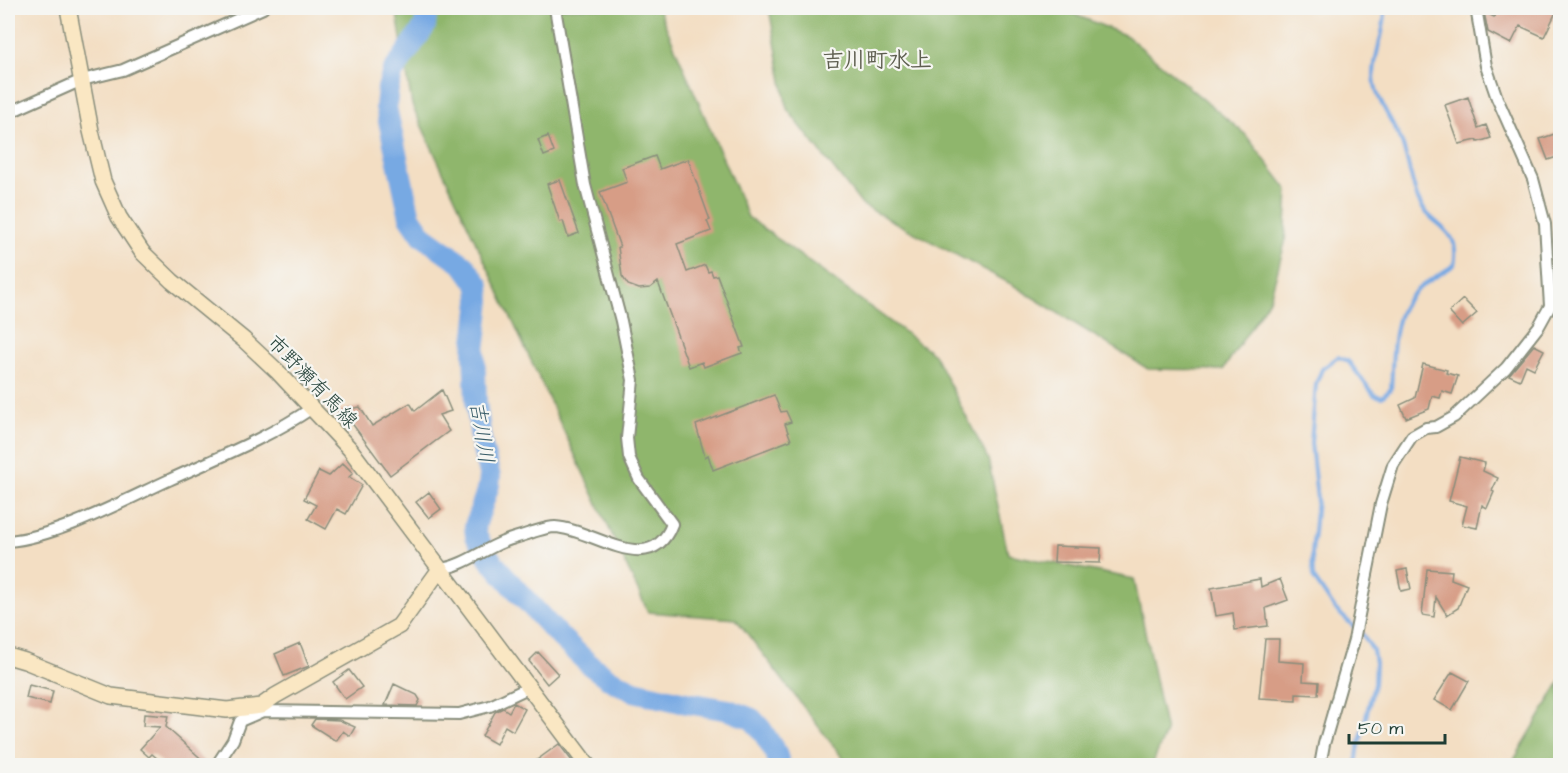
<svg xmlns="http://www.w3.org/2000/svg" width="1568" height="773" font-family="'Architects Daughter','Klee One',sans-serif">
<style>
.forest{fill:#8fb66c;stroke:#577a50;stroke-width:1.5}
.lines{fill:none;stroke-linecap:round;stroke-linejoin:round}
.stream{stroke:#77a9e3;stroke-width:4}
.river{stroke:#77a9e3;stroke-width:22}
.building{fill:#d79d86}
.street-casing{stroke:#898e7c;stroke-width:14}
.secondary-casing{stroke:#898e7c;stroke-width:18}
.street{stroke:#fff;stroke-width:10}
.secondary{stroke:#fae7c3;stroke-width:15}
.labels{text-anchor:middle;stroke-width:4.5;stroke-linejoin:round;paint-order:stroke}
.street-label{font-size:20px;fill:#1f3d34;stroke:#f6f6f2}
.water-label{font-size:21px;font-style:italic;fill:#395d69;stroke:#f6f6f2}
.quarter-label{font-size:22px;font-weight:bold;fill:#5f5f51;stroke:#f6f6f2}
</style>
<rect width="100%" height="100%" fill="#f6f6f2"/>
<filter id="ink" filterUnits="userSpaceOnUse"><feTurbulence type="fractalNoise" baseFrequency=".0167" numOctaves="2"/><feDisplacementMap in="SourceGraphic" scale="12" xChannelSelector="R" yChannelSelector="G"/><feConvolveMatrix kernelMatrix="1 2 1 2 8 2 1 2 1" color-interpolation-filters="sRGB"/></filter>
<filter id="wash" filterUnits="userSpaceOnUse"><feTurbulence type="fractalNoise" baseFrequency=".008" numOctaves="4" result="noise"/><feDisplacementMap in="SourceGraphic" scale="24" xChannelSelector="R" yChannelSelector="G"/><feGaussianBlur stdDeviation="1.35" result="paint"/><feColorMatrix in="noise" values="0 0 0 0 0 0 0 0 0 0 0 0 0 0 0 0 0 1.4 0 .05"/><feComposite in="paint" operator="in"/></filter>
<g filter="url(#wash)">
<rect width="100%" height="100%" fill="#f3dec3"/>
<!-- forest -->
<path class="forest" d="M396,8H658L748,217L934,354L988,459L1008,554L1134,579L1166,732L1152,765H848L736,619L648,612L412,105Z
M769,8H1059L1127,36L1245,134L1288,190L1285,243L1270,298L1223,370L1148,369L1013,285L862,205L787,109Z
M1560,682V765H1511Z"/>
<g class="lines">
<!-- stream -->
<path class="stream" d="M1356,766L1358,750L1374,684L1375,663L1373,651L1364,636L1335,609L1313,577L1312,554L1317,499L1311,443L1316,384L1322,369L1338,357L1348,361L1374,395L1382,397L1391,389C1393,364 1391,323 1406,302C1417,286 1438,276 1454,265C1462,224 1429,229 1417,197C1411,179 1408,161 1402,143C1394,122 1374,99 1374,75C1374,52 1386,31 1385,8"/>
<!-- river -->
<path class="river" d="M427,8L425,26L393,72L388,88L386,107L410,217L423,236L464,265L479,286L480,301L474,350L476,402L482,446L490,477L489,485L475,526L476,536L490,559L513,586L556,633L590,665L611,680L634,691L681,702L729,710L752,719L761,729L776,753L780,766"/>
</g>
<g id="blocks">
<!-- building -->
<path class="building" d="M1498,8H1558L1544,37L1520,26L1511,44L1488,32L1484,12L1494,17Z
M1468,97L1478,128L1486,125L1491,138L1478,142L1477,140L1459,144L1445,105Z
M1560,132V156L1548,160L1540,139Z
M548,136L554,152L544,156L538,140Z
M655,156L660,169L688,159L710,220L707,221L711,231L677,244L687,272L705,265L708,272L711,271L713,276L717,275L744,347L740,348L742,353L704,367L702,362L689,367L658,282L650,288L639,289L628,285L622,276L618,247H620L600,192L627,182L622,168Z
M560,180L579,233L568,237L563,221L560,222L547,184Z
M1463,299L1477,313L1462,326L1449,312Z
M1534,345L1544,350L1534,369L1526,365L1520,380L1509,375Z
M1423,364L1447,370L1446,373L1458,376L1452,394L1442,391L1440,398L1432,396L1429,409L1406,418L1400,405L1415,398Z
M442,390L451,411L439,415L449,431L390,475L351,422L347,425L338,411L360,407L372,426L410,403L415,411Z
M774,395L781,412L786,411L791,422L785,424L791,440L713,470L708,455L705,457L696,425Z
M1460,457L1485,463L1483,471L1498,478L1492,491L1494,492L1487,508L1482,505L1477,528L1462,525L1467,506L1449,501Z
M343,463L353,473L349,477L362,485L346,514L337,509L326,529L308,519L316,505L304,499L319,471L329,476Z
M429,492L441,509L429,518L416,502Z
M1055,546L1101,548L1100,563L1054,562Z
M1407,569L1411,589L1401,591L1397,571Z
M1427,569L1452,571L1451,579L1467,585L1458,608L1447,615L1436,597L1434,617L1422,615Z
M1260,579L1261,587L1280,579L1288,600L1266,608L1268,626L1235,630L1233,613L1216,616L1211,588Z
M1265,639H1279L1278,661L1304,663L1303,681L1319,682L1318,695L1296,694V700L1259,698Z
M300,643L309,666L284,676L275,654Z
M538,652L558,674L547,684L529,661Z
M349,670L362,687L345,699L333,682Z
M1452,672L1469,681L1452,710L1434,700Z
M394,684L417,695L420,700L417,706L385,705Z
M29,685L53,691L50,704L26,698Z
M514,703L525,709L513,731L505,726L496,744L482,736L495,712L503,708L509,712Z
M144,714L168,716L166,727L208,765H165L152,754L149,757L140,749L160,727L143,726Z
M315,719L339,720L355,727L350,736L343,731L336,741L311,725Z
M559,744L575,765H530Z"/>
</g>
</g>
<g filter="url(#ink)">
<use href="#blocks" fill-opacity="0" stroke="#898e7c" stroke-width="1.5"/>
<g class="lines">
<defs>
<path id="street" d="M8,113L82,80L123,70L263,8
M8,541C57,537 123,501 169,480C217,458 268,438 312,408
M440,569C463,566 481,551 503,542C512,538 523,536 533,532C540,530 548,527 555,527C594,529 651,580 672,524L639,479L629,457L627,438L633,380L621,321L585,185L555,8
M261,706L263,711L459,714L490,706L528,688
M216,766L233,740L240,721L263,711
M1320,766L1324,744L1354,640L1381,504L1393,465L1412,436L1426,428L1436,427L1454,417L1506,368L1539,326L1550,306L1545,224L1533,179L1497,98L1486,66L1476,8"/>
<path id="secondary" d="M68,8L91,131L103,181L119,217L142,252L172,281L244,340L277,371L350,449L588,766
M8,656L25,661L111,696L227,710L261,706L275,696L399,626L440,569"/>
</defs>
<!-- street casing -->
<use href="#street" class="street-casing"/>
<!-- secondary casing -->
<use href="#secondary" class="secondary-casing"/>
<!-- street -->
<use href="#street" class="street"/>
<!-- secondary -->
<use href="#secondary" class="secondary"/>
</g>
</g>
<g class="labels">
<!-- street labels -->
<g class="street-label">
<text transform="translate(313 381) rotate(46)" y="7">市野瀬有馬線</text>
</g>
<!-- water labels -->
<g class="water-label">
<text transform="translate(482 432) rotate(81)" y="7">吉川川</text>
</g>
<!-- quarter labels -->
<g class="quarter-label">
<text x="877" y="67">吉川町水上</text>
</g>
</g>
<!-- margin -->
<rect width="1568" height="773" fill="none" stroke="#f6f6f2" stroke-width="30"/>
<!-- scale -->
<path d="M1349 734v9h96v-9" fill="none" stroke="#1f3d34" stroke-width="3"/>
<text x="1358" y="734" font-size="18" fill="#1f3d34" stroke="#f6f6f2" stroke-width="4.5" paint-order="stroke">50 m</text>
</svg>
